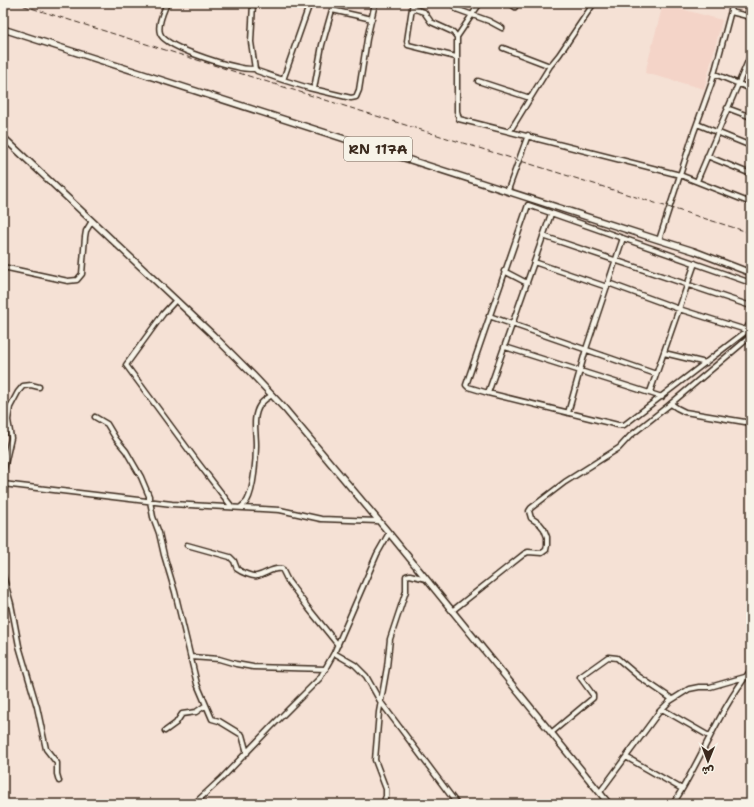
<svg xmlns="http://www.w3.org/2000/svg" width="754" height="807" font-family="'Shantell Sans','Playpen Sans Arabic',sans-serif">
<style>
.built{fill:#f4d4c8}
.lines{fill:none;stroke-linecap:round;stroke-linejoin:round}
.minor-casing{stroke:#3b2a1e;stroke-width:7}
.major-casing{stroke:#3b2a1e;stroke-width:8}
.minor{stroke:#f7f3e8;stroke-width:4}
.major{stroke:#f7f3e8;stroke-width:5}
.rail{stroke:#3b2a1e;stroke-width:1;stroke-dasharray:6 3;stroke-linecap:butt}
.labels{text-anchor:middle;stroke-width:3;stroke-linejoin:round;paint-order:stroke}
.shield{fill:#f7f3e8;stroke:#73665b;stroke-width:1}
.shield-label{font-size:14px;font-weight:bold;fill:#3b2a1e}
</style>
<rect width="100%" height="100%" fill="#f5e1d5"/>
<filter id="ink" filterUnits="userSpaceOnUse"><feTurbulence type="fractalNoise" baseFrequency=".025" numOctaves="2"/><feDisplacementMap in="SourceGraphic" scale="8" xChannelSelector="R" yChannelSelector="G"/><feConvolveMatrix kernelMatrix="1 2 1 2 8 2 1 2 1" color-interpolation-filters="sRGB"/></filter>
<g filter="url(#ink)">
<!-- built -->
<path class="built" d="M663,4L722,20L704,89L645,73Z"/>
<g class="lines">
<defs>
<path id="minor" d="M167,3C164,11 157,24 160,33C164,47 222,64 237,67C243,69 249,69 255,69
M253,3L251,42L255,69L257,71L283,80
M293,3L308,8
M310,3L283,80L309,88L351,98L356,97L359,90L367,39L375,3
M413,3L412,8L424,12L431,22L453,32L457,37V111L459,119L680,175L751,203
M510,3L515,7
M412,8L407,41L408,45L456,57
M456,9L489,21L502,28
M332,10L372,19
M731,12L751,17
M748,16L749,3
M457,37L480,3
M503,48L550,66
M715,74L751,89
M478,81L530,98
M314,89L322,45L334,3
M727,108L751,117
M697,124L751,146
M510,131L550,66L559,55L594,3
M707,156L751,174
M697,181L751,54
M508,190L528,135
M543,236L751,306
M659,240L694,132L712,82L733,3
M534,262L607,287
M3,267L68,281L77,280L82,274L85,237L86,231L92,221
M504,271L527,283
M608,283L679,309L746,330
M751,283L528,205L466,385L468,387L488,393L618,425H624L744,333L751,321
M176,300L163,314L126,365L196,460L232,507
M489,316L656,374
M505,347L662,397
M664,353L706,363
M650,392L695,263
M488,393L551,214
M671,404L677,408L685,412L751,423
M568,413L586,349L623,238
M95,417L107,424L116,439L126,451L141,477L149,496V501
M3,473L11,438L8,420L10,407L18,392L23,386L31,385L39,387
M3,484L172,504L280,510L321,519L378,521
M150,501L153,517L159,533L164,555L175,592L197,684L212,719L219,721L242,735L247,753
M241,507C243,505 246,503 247,501C254,489 256,458 256,445C256,431 252,417 260,405C263,400 268,398 272,395
M187,545L230,557L234,561L237,569C241,572 252,577 257,576C267,574 272,567 282,569L288,581L309,609L338,645
M3,575L11,604L19,646L37,707L46,749L57,763V774L59,781
M452,611L524,554L528,552L542,553L546,550L547,545V537L544,529L540,524L531,518L529,511L531,508L565,482L619,448L630,436L668,406L751,336
M334,653L355,665L366,676L380,701L457,804
M191,657L219,659L236,664L253,667L326,669
M662,709L709,736
M165,731L176,723L182,714L196,712L206,705
M551,733L593,698V695L582,680L580,677L608,657L617,658L638,676L672,699
M626,757L682,789
M600,792L659,712L670,701L689,689L699,687H710L745,677
M194,804L222,778L271,727L320,678L334,653L377,554L389,533
M383,804L386,796V789L375,760L379,712L387,667L390,639L406,591V576L410,575L426,579
M673,804C701,761 718,711 751,670"/>
<path id="major" d="M3,29L659,240L694,251L751,273
M3,137L213,335L253,375L285,409L389,533L609,804"/>
</defs>
<!-- minor casing -->
<use href="#minor" class="minor-casing"/>
<!-- major casing -->
<use href="#major" class="major-casing"/>
<!-- minor -->
<use href="#minor" class="minor"/>
<!-- major -->
<use href="#major" class="major"/>
<!-- rail -->
<path class="rail" d="M15,3L751,233"/>
</g>
</g>
<g class="labels">
<!-- shield labels -->
<rect class="shield" x="344" y="137" width="68" height="24" rx="3"/>
<g class="shield-label">
<text x="378" y="154">RN 117A</text>
</g>
</g>
<!-- margin -->
<rect width="754" height="807" fill="none" stroke="#f7f3e8" stroke-width="16"/>
<rect x="8" y="8" width="738" height="791" fill="none" stroke="#3b2a1e" stroke-width="1.5" filter="url(#ink)"/>
<!-- north arrow -->
<g transform="translate(708 761) rotate(181)" stroke="#f7f3e8" stroke-width="3" paint-order="stroke">
<path d="M0-3L7 15L0 10L-7 15Z" fill="#3b2a1e"/>
<text y="-6" font-size="11" font-weight="bold" text-anchor="middle" fill="#3b2a1e">ش</text>
</g>
</svg>
